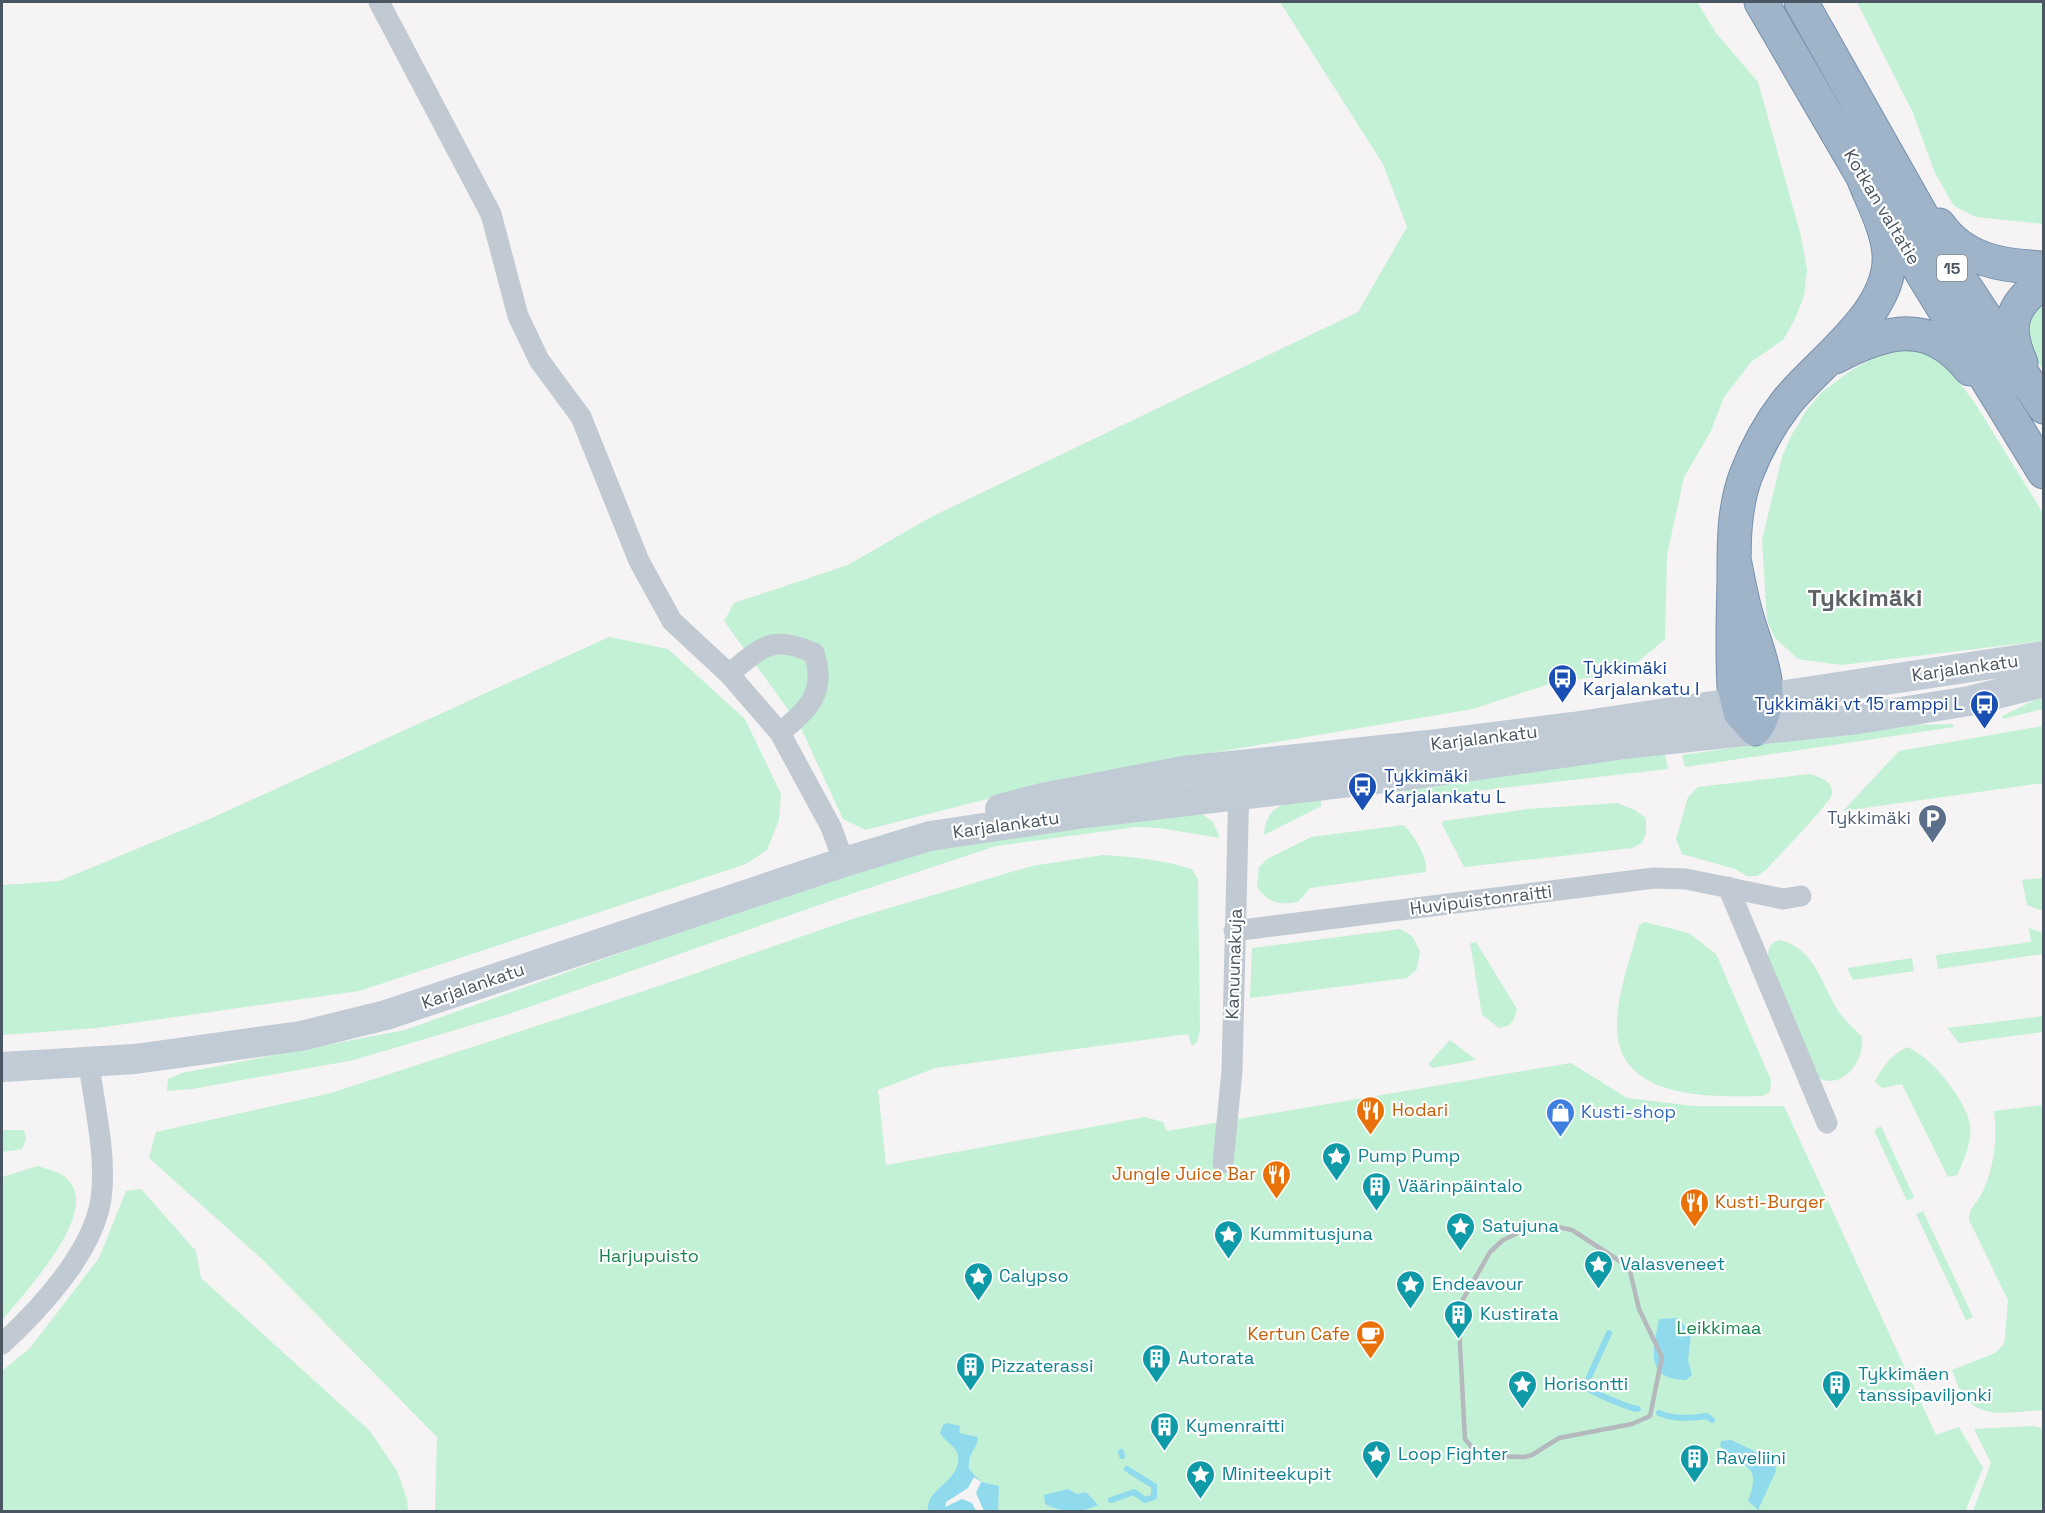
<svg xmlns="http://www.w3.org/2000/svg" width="2045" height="1513" font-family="'Space Grotesk',sans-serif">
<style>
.green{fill:#c3f1d5}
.water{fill:#90daee}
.pier{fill:#f5f3f3}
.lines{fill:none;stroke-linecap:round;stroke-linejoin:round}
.stream{stroke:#90daee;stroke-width:6}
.trunk-casing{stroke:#7690ad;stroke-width:35}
.minor{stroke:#c1cad2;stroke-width:21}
.secondary{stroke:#c1cbd6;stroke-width:30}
.trunk{stroke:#9fb4c9;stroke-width:33}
.rail{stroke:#b5b8bd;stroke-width:4.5}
.labels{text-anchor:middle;stroke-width:4.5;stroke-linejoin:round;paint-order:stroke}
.shield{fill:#fff;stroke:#808990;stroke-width:1.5}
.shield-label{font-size:16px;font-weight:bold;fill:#4a5661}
.street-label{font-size:18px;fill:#4a5661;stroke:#fff}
.transit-label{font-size:18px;fill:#164399;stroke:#fff;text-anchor:start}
.service-label{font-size:18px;fill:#4e5e75;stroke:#fff;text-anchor:end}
.food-label{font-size:18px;fill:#c56008;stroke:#fff;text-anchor:start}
.shop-label{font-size:18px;fill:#366cbe;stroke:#fff;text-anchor:start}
.culture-label{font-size:18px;fill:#0d838f;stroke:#fff;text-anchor:start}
.park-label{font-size:18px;fill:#17864f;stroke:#fff}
.district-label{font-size:24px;font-weight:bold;fill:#5f6368;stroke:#fff}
</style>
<rect width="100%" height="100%" fill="#f5f3f3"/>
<!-- green -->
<path class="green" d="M1280,2H1697L1716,33L1758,82L1801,236L1807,270L1804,296L1795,319L1783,340L1751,362L1724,397L1711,431L1684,477L1667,555L1665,639L1625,673L1552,683L1473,709L1086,774L865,830L843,819L800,726L724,621L734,603L848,565L931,517L1358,312L1407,227L1383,164Z
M1857,2H2043V224L1976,217L1954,206L1935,173L1913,113Z
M2043,303V370C2028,348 2019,323 2043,303Z
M1908,350L1933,357L1949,368L1976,405L2043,513V641L1841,665L1798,659L1775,638L1767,620L1762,540L1782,457L1791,436L1806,411L1822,392L1850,371L1882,353Z
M609,637L668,649L745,719L781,794L779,820L767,850L746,864L359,991L97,1028L2,1035V885L59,881L214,817Z
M2043,696V709L2003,719L2002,716Z
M1953,724L1954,727L1685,767L1682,755L1892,725Z
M2043,726V783L1843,811L1899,751Z
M1665,754L1668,769L1407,799L1405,790L1487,775Z
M1809,774C1817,776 1834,781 1832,794C1830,804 1778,856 1767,869L1757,876H1747L1735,869L1682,854L1676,839L1688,797L1698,787Z
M1321,797V806L1264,835C1266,800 1293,802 1321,797Z
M1617,803L1635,810L1646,818V833L1642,843L1632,848L1464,867L1442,824L1443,821L1527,809Z
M1202,814L1213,822L1220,838L1159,828L1136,827L996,846L836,899L509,1014L354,1060L192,1089L167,1091L168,1079L182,1073L405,1030L827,879L939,845Z
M1404,825C1414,836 1428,857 1426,872L1310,888L1298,902C1278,905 1270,904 1257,887L1259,867L1267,859L1311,837Z
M1103,855C1134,857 1163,860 1192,869L1198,879L1200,1030L1197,1042L1192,1046L1188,1034L935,1068L878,1090L886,1165L1145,1117L1163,1122L1167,1131L1571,1063L1627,1098L1694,1106H1784L1936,1435L1959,1427L1983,1468L1965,1512L435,1511L437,1437L264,1261L149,1158L156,1132L331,1093L653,988L852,919L1032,866Z
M2043,878H2044L2043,911L2027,905L2022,880Z
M1645,922L1689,933L1716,954L1771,1080L1770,1092L1762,1096C1712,1097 1619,1100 1617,1029C1616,995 1631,958 1639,925Z
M2029,928L2043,933V954L1938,969L1936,955L2031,942Z
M1400,929L1412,936L1420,951L1417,969L1407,978L1250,998L1252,948Z
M1779,940C1814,947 1821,983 1837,1009C1843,1019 1854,1028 1862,1037C1865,1061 1842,1092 1817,1077L1768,956C1768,947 1771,943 1779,940Z
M1476,942L1517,1009C1514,1021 1512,1026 1499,1028L1482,1015L1470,943Z
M1912,958L1914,971L1853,980L1847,968Z
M2043,1016V1032L1959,1043L1947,1028Z
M1450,1040L1476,1060L1432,1068L1428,1064Z
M1907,1047C1930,1055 1967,1101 1970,1125C1972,1141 1964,1161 1957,1175L1948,1177L1902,1084L1882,1088L1875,1082C1881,1067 1893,1054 1907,1047Z
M2043,1105V1410C1999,1412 1969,1425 1952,1370L1995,1353L2004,1344L2005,1336L2008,1300L1969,1220C1968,1208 1976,1205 1981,1195C1994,1170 1998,1139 1994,1111Z
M1881,1126L1914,1197L1907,1201L1874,1130Z
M2,1130H24L26,1139L22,1149L2,1152Z
M38,1166C46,1169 57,1171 64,1176C107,1208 23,1293 2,1321V1177Z
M141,1189L196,1251L201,1278L370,1431L397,1471L407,1499L408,1511H2V1371L30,1348L99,1258L126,1191Z
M1923,1211L1973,1317L1966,1320L1916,1214Z
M2032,1426L2043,1428V1511H1973L1991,1463L1974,1429Z"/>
<!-- water -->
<path class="water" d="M1678,1318L1691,1334L1688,1360L1692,1375L1686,1380C1641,1379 1655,1345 1659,1319Z
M948,1423L960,1426L959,1433L978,1437C978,1448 967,1453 969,1469L981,1482L999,1486L998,1511L928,1512C925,1487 962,1482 958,1455C956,1446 944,1441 940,1433L943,1425Z
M1731,1440L1775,1461L1776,1471L1758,1510L1748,1501C1763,1461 1743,1471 1720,1446L1721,1441Z
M1068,1489L1077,1494L1086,1492L1098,1505C1081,1513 1062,1513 1045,1504L1044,1495Z"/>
<!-- pier -->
<path class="pier" d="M974,1477L981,1482L976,1493L984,1511H976L972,1503L962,1499L945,1507L946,1502L968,1488Z"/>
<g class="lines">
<!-- stream -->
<path class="stream" d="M1609,1333L1585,1386C1590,1392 1629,1408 1638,1409
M1659,1413C1676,1420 1690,1418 1707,1416L1712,1420
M1121,1452L1122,1456
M1111,1500L1134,1492L1145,1500L1154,1497V1486L1127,1469"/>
<defs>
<path id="trunk" d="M1761,2L1863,177L2044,472
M1801,2L1943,253L2044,407
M1939,225C1964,261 2003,266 2044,268
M1835,357C1886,330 1930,318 1970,369
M2021,363C2005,328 2010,304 2044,283
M1734,559C1738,578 1741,596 1746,614C1756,651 1780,694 1755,729L1740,712L1734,687C1732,652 1733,617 1734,582C1734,546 1733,510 1746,475C1756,449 1769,425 1786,403C1818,362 1893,313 1889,254C1887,227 1872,201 1863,177"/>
</defs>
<!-- trunk casing -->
<use href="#trunk" class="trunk-casing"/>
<!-- minor -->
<path class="minor" d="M379,2L491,214L518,316L539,360L581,417L639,561L672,621L729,674L780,733L831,827L844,862
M729,674C762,647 771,634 814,653C827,693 809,708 780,733
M1728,887L1827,1123
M1234,931L1654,878L1686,879L1783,899L1801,896
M1223,1163L1232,1071L1239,783
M2,1344C40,1309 93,1252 101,1199C107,1155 94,1106 89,1063"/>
<!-- secondary -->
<path class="secondary" d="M1000,809L1042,798L1183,771L1438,744L1573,727L2044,656
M2,1067L135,1059L301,1036L386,1015L844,862L930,836L1085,813L1410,775L1624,744L1858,719L1969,701L2044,682"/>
<!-- trunk -->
<use href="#trunk" class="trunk"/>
<!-- rail -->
<path class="rail" d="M1558,1227L1572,1230L1629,1267L1639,1309L1662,1357L1650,1416L1632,1424L1559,1438L1532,1455L1524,1457L1487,1456L1474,1450L1465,1439L1458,1308L1490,1252L1503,1240L1518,1233Z"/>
</g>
<!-- icons -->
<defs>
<symbol id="bus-pin" viewBox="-11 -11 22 30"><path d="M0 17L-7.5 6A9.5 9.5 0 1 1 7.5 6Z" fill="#1a4fb4" stroke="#fff"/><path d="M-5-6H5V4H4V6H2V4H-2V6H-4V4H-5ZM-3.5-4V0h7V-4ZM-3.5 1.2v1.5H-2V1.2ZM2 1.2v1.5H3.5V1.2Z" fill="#fff"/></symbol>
<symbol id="parking-pin" viewBox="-11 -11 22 30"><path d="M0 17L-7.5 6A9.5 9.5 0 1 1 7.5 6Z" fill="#5c6f8a" stroke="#fff"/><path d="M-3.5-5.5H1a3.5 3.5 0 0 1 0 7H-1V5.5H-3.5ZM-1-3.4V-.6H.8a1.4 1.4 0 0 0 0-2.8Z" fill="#fff"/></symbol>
<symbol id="restaurant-pin" viewBox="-11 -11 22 30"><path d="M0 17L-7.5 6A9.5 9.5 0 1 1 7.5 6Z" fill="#e8710a" stroke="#fff"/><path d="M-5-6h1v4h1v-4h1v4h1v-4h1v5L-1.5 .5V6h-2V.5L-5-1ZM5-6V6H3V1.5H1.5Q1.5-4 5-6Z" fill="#fff"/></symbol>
<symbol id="shop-pin" viewBox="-11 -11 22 30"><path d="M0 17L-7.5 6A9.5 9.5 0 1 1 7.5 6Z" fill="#3f7fe0" stroke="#fff"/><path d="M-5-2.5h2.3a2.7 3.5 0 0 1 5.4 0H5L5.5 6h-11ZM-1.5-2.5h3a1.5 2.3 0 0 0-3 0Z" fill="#fff"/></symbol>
<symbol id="sight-pin" viewBox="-11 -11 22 30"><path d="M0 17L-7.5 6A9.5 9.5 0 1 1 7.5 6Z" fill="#0f9aa8" stroke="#fff"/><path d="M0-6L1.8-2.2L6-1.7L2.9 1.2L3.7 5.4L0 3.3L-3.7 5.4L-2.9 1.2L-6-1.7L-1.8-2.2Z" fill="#fff"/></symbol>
<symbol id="building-pin" viewBox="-11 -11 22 30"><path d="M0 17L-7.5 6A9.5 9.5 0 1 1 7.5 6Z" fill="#0f9aa8" stroke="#fff"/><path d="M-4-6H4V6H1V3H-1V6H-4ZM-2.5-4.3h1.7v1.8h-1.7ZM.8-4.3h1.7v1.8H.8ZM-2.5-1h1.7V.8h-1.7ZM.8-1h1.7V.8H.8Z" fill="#fff"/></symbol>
<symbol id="cafe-pin" viewBox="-11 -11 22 30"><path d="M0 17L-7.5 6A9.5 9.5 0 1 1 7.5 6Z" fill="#e8710a" stroke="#fff"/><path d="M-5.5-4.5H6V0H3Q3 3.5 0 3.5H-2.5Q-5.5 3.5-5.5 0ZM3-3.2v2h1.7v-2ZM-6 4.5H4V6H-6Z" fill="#fff"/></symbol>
</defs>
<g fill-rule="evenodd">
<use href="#bus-pin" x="1546" y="662" width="33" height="45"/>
<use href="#bus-pin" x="1968" y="688" width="33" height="45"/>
<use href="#bus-pin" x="1346" y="770" width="33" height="45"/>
<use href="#parking-pin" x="1916" y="802" width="33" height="45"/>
<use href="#restaurant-pin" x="1354" y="1094" width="33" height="45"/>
<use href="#shop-pin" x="1544" y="1096" width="33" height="45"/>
<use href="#sight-pin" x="1320" y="1140" width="33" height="45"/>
<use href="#restaurant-pin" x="1260" y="1158" width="33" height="45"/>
<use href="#building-pin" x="1360" y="1170" width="33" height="45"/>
<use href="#restaurant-pin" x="1678" y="1186" width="33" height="45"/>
<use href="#sight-pin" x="1444" y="1210" width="33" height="45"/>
<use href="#sight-pin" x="1212" y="1218" width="33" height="45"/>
<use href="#sight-pin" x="1582" y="1248" width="33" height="45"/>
<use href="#sight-pin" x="962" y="1260" width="33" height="45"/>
<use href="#sight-pin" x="1394" y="1268" width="33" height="45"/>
<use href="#building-pin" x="1442" y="1298" width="33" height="45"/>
<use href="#cafe-pin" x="1354" y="1318" width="33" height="45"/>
<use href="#building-pin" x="1140" y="1342" width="33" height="45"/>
<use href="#building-pin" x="954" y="1350" width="33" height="45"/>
<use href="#sight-pin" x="1506" y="1368" width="33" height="45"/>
<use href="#building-pin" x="1820" y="1368" width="33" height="45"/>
<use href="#building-pin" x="1148" y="1410" width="33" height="45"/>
<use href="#sight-pin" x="1360" y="1438" width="33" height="45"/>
<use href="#building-pin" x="1678" y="1442" width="33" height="45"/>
<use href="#sight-pin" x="1184" y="1458" width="33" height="45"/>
</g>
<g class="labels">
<!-- shield labels -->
<rect class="shield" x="1937" y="255" width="30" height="26" rx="4.5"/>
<g class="shield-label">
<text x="1952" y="274">15</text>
</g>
<!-- street labels -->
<g class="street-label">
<text transform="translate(1882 207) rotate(59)" y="6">Kotkan valtatie</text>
<text transform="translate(1965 668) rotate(-8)" y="6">Karjalankatu</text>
<text transform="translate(1484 738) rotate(-7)" y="6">Karjalankatu</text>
<text transform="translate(1006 825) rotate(-8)" y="6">Karjalankatu</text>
<text transform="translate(1481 900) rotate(-7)" y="6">Huvipuistonraitti</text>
<text transform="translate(1234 964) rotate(-88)" y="6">Kanuunakuja</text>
<text transform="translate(473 986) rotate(-19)" y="6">Karjalankatu</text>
</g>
<!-- transit labels -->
<g class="transit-label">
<text x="1583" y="674">Tykkimäki<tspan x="1583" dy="21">Karjalankatu I</tspan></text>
<text x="1963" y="710" text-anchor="end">Tykkimäki vt 15 ramppi L</text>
<text x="1384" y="782">Tykkimäki<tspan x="1384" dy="21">Karjalankatu L</tspan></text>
</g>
<!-- service labels -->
<g class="service-label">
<text x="1911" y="824">Tykkimäki</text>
</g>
<!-- food labels -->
<g class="food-label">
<text x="1392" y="1116">Hodari</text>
<text x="1256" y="1180" text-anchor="end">Jungle Juice Bar</text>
<text x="1715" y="1208">Kusti-Burger</text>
<text x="1350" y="1340" text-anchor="end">Kertun Cafe</text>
</g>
<!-- shop labels -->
<g class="shop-label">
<text x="1581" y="1118">Kusti-shop</text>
</g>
<!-- culture labels -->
<g class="culture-label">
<text x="1358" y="1162">Pump Pump</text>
<text x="1398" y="1192">Väärinpäintalo</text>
<text x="1482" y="1232">Satujuna</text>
<text x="1250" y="1240">Kummitusjuna</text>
<text x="1620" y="1270">Valasveneet</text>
<text x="999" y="1282">Calypso</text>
<text x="1432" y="1290">Endeavour</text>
<text x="1480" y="1320">Kustirata</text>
<text x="1178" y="1364">Autorata</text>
<text x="991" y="1372">Pizzaterassi</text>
<text x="1858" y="1380">Tykkimäen<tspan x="1858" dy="21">tanssipaviljonki</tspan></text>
<text x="1544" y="1390">Horisontti</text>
<text x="1186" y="1432">Kymenraitti</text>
<text x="1398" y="1460">Loop Fighter</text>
<text x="1716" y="1464">Raveliini</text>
<text x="1222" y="1480">Miniteekupit</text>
</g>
<!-- park labels -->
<g class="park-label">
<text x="649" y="1262">Harjupuisto</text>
<text x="1719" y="1334">Leikkimaa</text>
</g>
<!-- district labels -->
<g class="district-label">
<text x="1865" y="606">Tykkimäki</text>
</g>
</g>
<!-- border -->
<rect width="2045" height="1513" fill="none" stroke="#4a5661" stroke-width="6"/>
</svg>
